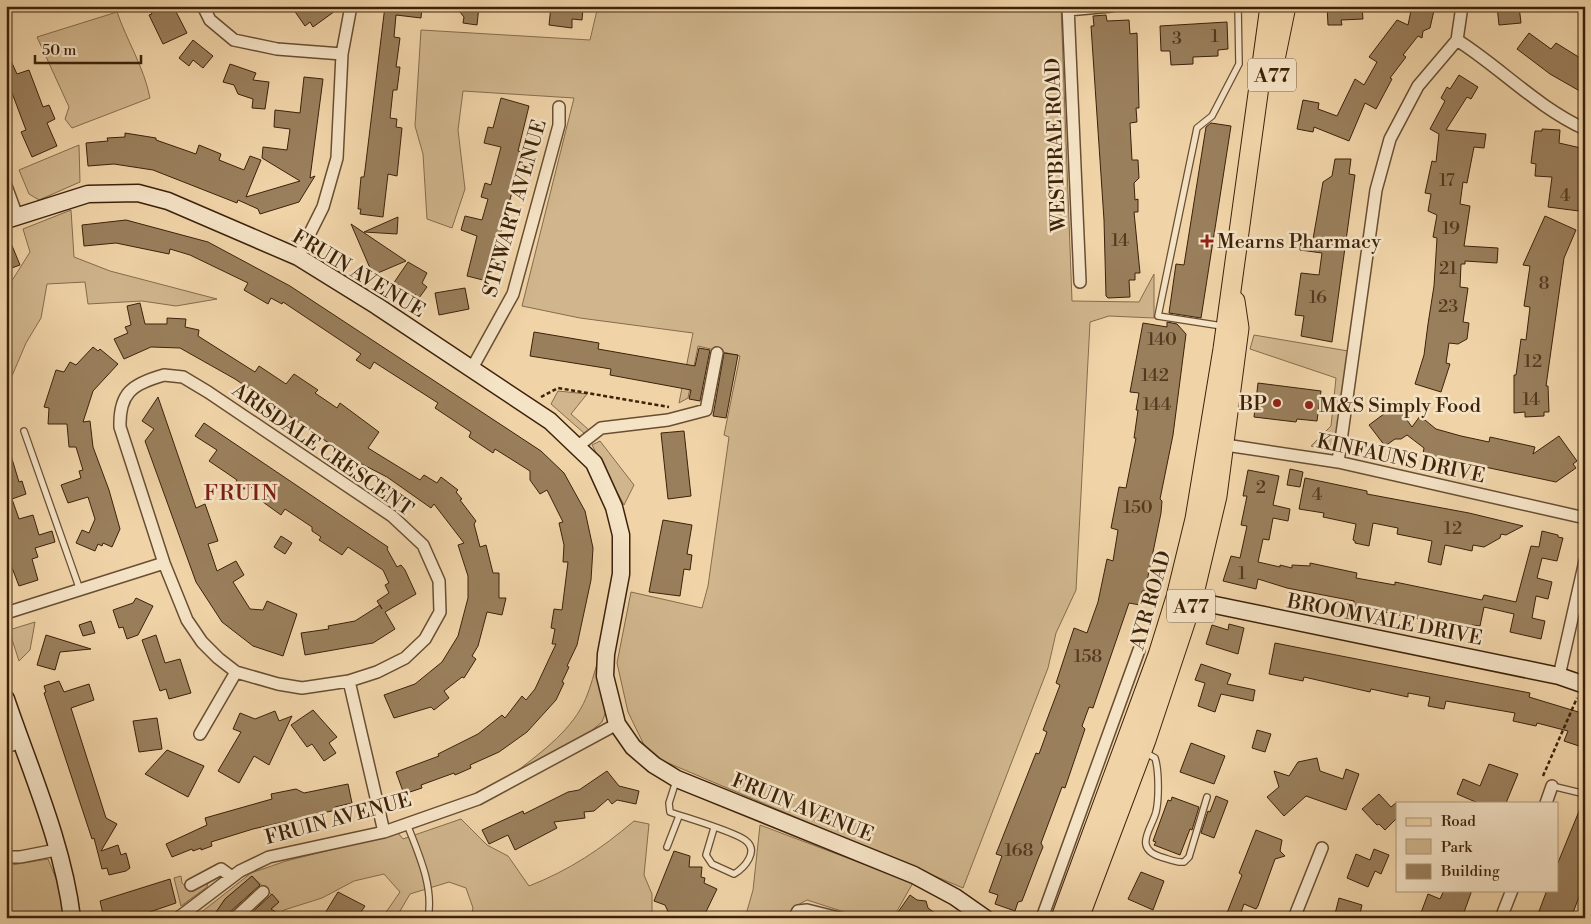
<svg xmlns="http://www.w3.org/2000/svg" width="1591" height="924" font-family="'Libre Bodoni',serif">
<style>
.green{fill:#d1b68d;stroke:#866c4c}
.building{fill:#9a7f5c;stroke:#3c220a}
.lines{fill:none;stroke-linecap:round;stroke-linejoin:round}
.lane-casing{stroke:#694e32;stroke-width:8}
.street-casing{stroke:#694e32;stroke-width:14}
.secondary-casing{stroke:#3c220a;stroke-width:19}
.primary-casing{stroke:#3c220a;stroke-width:21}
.path{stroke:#3c220a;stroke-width:2.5;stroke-dasharray:4 2.5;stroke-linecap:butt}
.lane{stroke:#f5e3c6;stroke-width:5.5}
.street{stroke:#f5e3c6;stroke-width:11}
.secondary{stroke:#f5e3c6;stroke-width:16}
.primary{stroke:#f0d4a8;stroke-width:19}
.poi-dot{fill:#8f2418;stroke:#f5e3c6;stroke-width:2}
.labels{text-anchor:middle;stroke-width:5;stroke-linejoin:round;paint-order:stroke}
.number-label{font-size:18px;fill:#54391e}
.shield{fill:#f5e3c6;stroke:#745c42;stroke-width:1}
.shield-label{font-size:19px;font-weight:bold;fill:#3c220a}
.street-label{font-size:20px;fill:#3c220a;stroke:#f5e3c6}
.poi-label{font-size:20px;fill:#3c220a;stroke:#f5e3c6;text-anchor:start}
.quarter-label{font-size:22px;letter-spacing:1px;fill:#7a1f14;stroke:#f5e3c6}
</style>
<rect width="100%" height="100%" fill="#f0d4a8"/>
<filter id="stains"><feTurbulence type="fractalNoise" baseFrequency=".004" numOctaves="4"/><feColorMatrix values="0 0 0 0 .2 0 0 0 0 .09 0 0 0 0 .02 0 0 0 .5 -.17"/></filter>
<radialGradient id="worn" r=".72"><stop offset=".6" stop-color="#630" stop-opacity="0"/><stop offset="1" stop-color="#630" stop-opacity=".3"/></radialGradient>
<!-- green -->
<path class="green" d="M598,6H1061L1072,301L1139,302L1154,274V318L1109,316L1090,322L1076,590L1056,633L1048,668L963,888L661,760L646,749L628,712L617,663L631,592L702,608L708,586L729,437L724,435L740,356L698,346L688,398L679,403L693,333L580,318L522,306L574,98L463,91L458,130L465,189L452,228L427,219L423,154L415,126L421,30L590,40Z
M117,12C127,41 144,67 150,98L72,128L65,119L69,107L37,37Z
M79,145L80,182L39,200L29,194L19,170Z
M71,210L74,257L110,271L217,299L176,306L142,301L88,304L85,282L47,284L41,318L26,343L6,390V290L30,252L23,229Z
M1254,335L1348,351L1338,440L1325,449L1311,446L1331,426L1336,378L1250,349Z
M558,391L587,394L571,414L589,430L585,434L551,404Z
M600,441L634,485L624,505L592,445Z
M35,622L30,650L19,661L9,630Z
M598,661L606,711L602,722L591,731L517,771C543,751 573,729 586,698C591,686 594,673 598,661Z
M461,819L487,845L508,856L529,886C570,870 601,849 634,821L649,824L644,875L652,894V918H471L473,908L466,888L449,882L410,894L396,918H382L400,892L384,874L354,881L322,898L284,910L277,918H261L279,902L252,876L225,899L212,918H194L251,873L286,861L398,833L403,839Z
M760,825L866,865L914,881L893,918H863L807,900L792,908L791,918H745L753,890Z
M48,859L57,881L65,918H6V866Z
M181,876L182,883L190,892L208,883L207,887L181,906L174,878Z"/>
<!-- building -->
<path class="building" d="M158,6H173L187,33L163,44L149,15L152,14L150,10Z
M291,6H342L313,27L310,22L305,26Z
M385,6H422L421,18L396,15L394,37L400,38L396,67H400L397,90H393L390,118L397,119L396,127L402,128L397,176L388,174L383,217L360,214L361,209H358L361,177H364L365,170Z
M455,6H479L477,25L463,23L464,17Z
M551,6L583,8L582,20L572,19V28L549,25Z
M1327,6L1362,7L1363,19L1341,20L1342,25H1328Z
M1412,6H1435L1430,28L1423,31L1422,38L1418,36L1403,55L1406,57L1390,78L1392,79L1376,109L1365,103L1349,141L1314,127L1313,132L1297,129L1303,100L1319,103L1318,109L1337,116L1355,79L1364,85L1377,62L1369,57L1397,20L1408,25Z
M1497,6H1519L1521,23L1499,25Z
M1106,15L1107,21L1129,20L1130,34L1137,33L1139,108H1136L1137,122L1130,123L1132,160H1138L1139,178L1134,183L1135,200L1138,199V212H1134L1140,273H1135V280H1129L1130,297L1108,298L1106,296L1104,220L1091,26H1094L1093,16Z
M1227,22L1228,49L1218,50V56L1193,57V64L1171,65L1170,51H1161L1160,26Z
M1529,33L1551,49L1556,43L1585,61V94L1550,74L1517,49Z
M193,40L213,56L203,68L193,60L189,66L179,58Z
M6,50L17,74L29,70L43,107L49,105L55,119L47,123L57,146L32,157L21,132L26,130L6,77Z
M230,64L256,73L253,80L269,82L265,109L252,108L253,99L238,94L234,85L223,82Z
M1459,75L1478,87L1471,99L1467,97L1446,130L1486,134L1484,148L1474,147L1467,183L1463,182L1460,204L1470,206L1464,246L1498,248L1497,263L1465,261V264H1461L1460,287L1468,288L1463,322L1469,323L1467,339L1458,344L1449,343L1446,363L1450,364L1441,392L1415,384L1424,355L1428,324L1434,286L1437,238L1433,237L1437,215L1428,211L1431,194L1425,193L1432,161L1436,162L1439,134L1430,129L1445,101L1441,98L1447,87L1450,89Z
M304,77L323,79L310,178L315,176L299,202L260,214L258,209L238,200L237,203L153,170L114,164L88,166L86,143L108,141L107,138L125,137V133L156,138V140L196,154L199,145L221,154L219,160L244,170L250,156L261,160L246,197L300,181L262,158L263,147L287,150L290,129L274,127L275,110L300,113Z
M501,98L529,106L518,151L521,152L511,196L487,281L467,276L477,236L461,230L465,216L482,220L488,199L481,197L485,183L491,185L501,147L484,143L488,127L493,128Z
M1211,123L1231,126L1201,318L1169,313L1176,264L1184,265L1206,127Z
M1542,129L1560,130L1559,143L1581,148L1580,153H1585L1579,211L1548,207L1552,177L1535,176L1536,164L1531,163L1535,131H1542Z
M1335,159H1351L1349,174L1355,175L1332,342L1301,336L1304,316L1295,315L1301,273L1319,275L1322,253L1300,250L1301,237L1313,239L1323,182L1332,176Z
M1545,216L1576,230L1564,258L1546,386H1548L1549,412H1544V416L1525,417V412L1514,413V375H1516L1521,339L1526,340L1530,307L1524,306L1530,266L1523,265Z
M398,217L397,234L364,232Z
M126,220L208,242L290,286L541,451L564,473L585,511L593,548L591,580L577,645L567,666L569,667L562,682L564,683L556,700L527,732L499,752L470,765L471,768L455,775L454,773L421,785L422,788L404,794L396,772L439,756L438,754L478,734L502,715L505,718L522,696L526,700L535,689L556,644H552L555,629L551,628L554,609L562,610L568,562H563L564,545L559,523L563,522L547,490L540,494L530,480V471L495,449L493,453L469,437L471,432L435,408L438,403L374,362L370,369L356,360L361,354L283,302L282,304L271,298L268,304L244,290L248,283L190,255L170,249L169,254L116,243L84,246L82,225Z
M351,224L406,261L373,275Z
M6,231L20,265L6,270Z
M408,262L427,273L422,283L427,287L419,298L415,294L412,298L393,284Z
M465,288L469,309L439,315L435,293Z
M140,303L145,324H167V318L186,319L185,327L199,330L198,336L255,372L259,366L286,384L294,374L318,390L315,393L337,408L340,403L379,432L368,448L420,480L424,475L437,483L441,477L458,490L456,492L462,499L460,500L476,521L474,524L480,547L486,545L493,573H499V598H506L502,615L487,612L478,646L472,656L476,659L464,678L462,677L444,691L449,698L434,710L431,707L394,718L384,695L415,684L442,662L458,636L468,598V576L458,545L464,543L434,504L431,508L387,477L352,459L235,379L180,348L151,347L124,359L114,339L128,333L125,327L131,325L127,306Z
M1167,322L1177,324L1186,334L1173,435L1160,499L1162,501L1161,513L1145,591H1142L1140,605L1129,603L1093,708L1089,707L1082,726L1085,729L1065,788L1062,787L1041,843L1043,847L1038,859L1022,901L1018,902L1015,911L995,904L998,895L989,892L1002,856L996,854L1036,753L1039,754L1047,732L1043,730L1060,685L1056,683L1074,628L1087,633L1098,602L1107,559L1113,561L1118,530L1111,528L1119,487L1126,488L1136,438H1134L1138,410H1136L1139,393L1130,392L1143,323L1167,327Z
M534,332L599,343L598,349L695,366L699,348L710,350L700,401L689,399L691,390L610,375L611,369L530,356Z
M93,347L98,351L100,349L118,364L93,391L83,422L90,421L93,447L109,490L120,529L112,547L103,543L102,546L98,544L95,551L76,543L82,530L89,533L95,519L88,497L68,503L61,485L81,478L79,471L83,470L76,447H69L67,424H48L49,408L44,407L56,370L64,372L70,362L76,365Z
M724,353L738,355L726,418L713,416Z
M1258,383L1321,391L1317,421L1297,419L1296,422L1254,417Z
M158,397L196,508L205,504L218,541L208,544L217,571L236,561L244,575L233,582L250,609L263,610L267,601L297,614L283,656L253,646L222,622L196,582L145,441L154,429L142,421Z
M1396,405L1412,427L1420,416L1436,429L1461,436L1489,442L1490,437L1535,447L1533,454L1559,436L1577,461L1573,464L1576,468L1556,482L1423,454L1424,448L1407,435L1401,439H1395L1385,446L1369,425Z
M204,423L388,547L387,549L397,567L401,565L405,570L416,594L385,612L395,629L373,643L305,655L301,633L329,629L328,626L355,621L380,605L382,609L377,601L389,593L385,585L389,583L383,570L348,547L342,555L319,540L321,537L312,531V527L285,509L281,515L263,502L275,484L230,491L237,480L209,461L217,450L195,436Z
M684,431L691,496L668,499L661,433Z
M9,449L19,482L22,481L26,494L12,499L19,519L33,515L39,535L52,531L55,542L35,548L38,557L32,559L38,580L19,586L6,552V450Z
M1290,469L1303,472L1300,487L1287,485Z
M1248,470L1279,476L1273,505L1290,509L1288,521L1273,518L1269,540L1263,539L1258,562L1280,567V565L1292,568V565L1310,566V563L1357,573L1356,578L1395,585V582L1482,600L1484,595L1516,602L1531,546L1539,547L1542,531L1558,535V537L1563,538L1557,561L1542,558L1537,578L1552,582L1548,599L1536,596L1532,618L1545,621L1541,639L1510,632L1514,614L1484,607L1480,626L1472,625L1471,629L1353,606L1354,601L1287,588L1258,579L1256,589L1223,581L1231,556L1240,558L1247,526L1241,525L1247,496H1243Z
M1305,478L1367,491V494L1469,513L1523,526L1506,535L1501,534L1500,538L1484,547L1473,545L1472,551L1445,545L1441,565L1428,562L1432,541L1397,534L1398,528L1373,523L1369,546L1355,543V541L1353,540L1356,524L1323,517L1324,513L1299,509Z
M663,520L692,525L687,554L692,555L690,570L684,569L680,596L649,592Z
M281,536L292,543L285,554L274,547Z
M136,598L153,606L138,635L127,639L123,627L119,628L113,610L133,603Z
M91,621L95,633L83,636L79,625Z
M1229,624L1244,628L1238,654L1206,644L1212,625L1228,630Z
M46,635L91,649L60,652L55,670L37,665Z
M156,635L165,663L180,659L191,693L169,699L166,689L160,691L142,640Z
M1275,643L1530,693L1529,697L1585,714V748L1564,741L1568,731L1537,723L1536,726L1513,721L1515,713L1446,701L1444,709L1428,706L1430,697L1408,693V697L1371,689L1370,692L1304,677L1303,681L1269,674Z
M1201,664L1231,674L1227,684L1255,690L1253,701L1221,694L1215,712L1198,706L1205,683L1195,680Z
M59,681L64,692L89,684L94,700L71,708L106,818L117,824L101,851L118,845L121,855L126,853L130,868L126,871L109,875L107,868L102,869L94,838L92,839L44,693L46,692L44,686Z
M313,710L337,737L329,743L336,753L324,761L312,744L307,747L291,725Z
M275,711L279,721L292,716L269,765L254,756L239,783L218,771L241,732L233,729L240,713L255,719Z
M157,718L162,749L139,752L133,721Z
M1257,730L1271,734L1265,752L1252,748Z
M1191,743L1225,756L1214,784L1180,772Z
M167,750L204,766L188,797L145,774Z
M1317,758L1320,771L1343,779L1346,769L1359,774L1346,810L1306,796L1284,816L1267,797L1279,787L1274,771L1289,776L1298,762Z
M1489,764L1518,774L1506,803H1478L1457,794L1463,779L1480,786Z
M607,771L619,786L639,791L636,804L617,800L612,804L608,799L594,811L584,812L585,818L554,822L557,828L515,850L508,835L489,844L482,830L523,811L524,814L568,792L579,790Z
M348,784L352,803L335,807L336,810L253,829L211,842L212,846L201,850V848L193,851L192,849L172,857L166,844L207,825L205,818L272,799L271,794L296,789L304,793Z
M1379,794L1391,807L1397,802V818L1385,830L1379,824L1377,825L1362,809Z
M1216,796L1228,801L1214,838L1201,833L1208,811L1210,812Z
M1172,797L1199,807L1192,830L1190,829L1180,855L1154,845L1156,842L1153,841L1168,800L1171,801Z
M1584,799L1585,879L1582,889L1571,918H1548L1538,914L1547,890H1557V865Z
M1256,830L1282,840L1280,851L1285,856L1275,859L1258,906L1256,909L1244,904L1239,918H1225L1242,875L1239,873Z
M1374,849L1389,855L1381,874L1375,871L1368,887L1347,878L1356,854L1370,860Z
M674,851L690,856L689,867H702L701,877L705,878L704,883L717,889L703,918H671L665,905L654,901Z
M1141,872L1164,881L1153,910L1128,899Z
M252,876L260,885L230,912L228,918H212L225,899Z
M170,879L176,903L132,918H104L100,901Z
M1444,890H1472L1462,918H1419L1428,894L1440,899Z
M338,892L365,906L357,918H322Z
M272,894L279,902L271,909L285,918H246Z
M910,895L917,900L926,901L928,908L942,918H905L898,912Z
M1339,898L1362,905L1359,918H1334Z"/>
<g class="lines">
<defs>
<path id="lane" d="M1222,326L1158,316L1197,128L1212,116L1239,64L1238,6
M24,431L80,590
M1144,752L1155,758C1159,770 1159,799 1156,812C1151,830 1133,848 1161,857C1169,859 1176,863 1184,862L1189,857L1207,797
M676,781L669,803L670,812C687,818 733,831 745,840C760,851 744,868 734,874L712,864L706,855L714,828
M1552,786L1585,794
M407,824C418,853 434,886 428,918
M667,847L679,816"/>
<path id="street" d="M203,6L210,20L234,40L277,49L342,54
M1068,6L1080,282
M1068,10L1111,6
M1457,40C1501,68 1537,107 1585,129
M6,186L17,216
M298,257L323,207L337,158L342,54L351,6
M471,370L513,294L559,125V107
M164,375L183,377L208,392L392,516L423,545L439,581L440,612L425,639L405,658L377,672L349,681L302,688L278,684L236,672L218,658L202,642L187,620L164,563L120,427C119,393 132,384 164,375Z
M1219,444L1338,462L1585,518
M578,446L601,428L668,420L706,410L717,353
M1338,462L1376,190L1390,139L1418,86L1457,40L1462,6
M6,613L164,563
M1559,676L1585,561
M349,681L384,832
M200,734L236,672
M6,747L21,742
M1546,803L1552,786
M6,857H20L56,850
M191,885L221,869L232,877
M178,918L240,871L269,857L384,832L478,799L617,724
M235,918L263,892
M794,918L798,911L807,910L839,918
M1042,918L1139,650
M1294,918L1322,848
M1501,918L1512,890"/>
<path id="secondary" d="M6,220L88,194L138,193L168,201L298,257L377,306L550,421L594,463L614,507L621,535V574L606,654L605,676L617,724L633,747L654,765L677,779L914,875L955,897L985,918
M1181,598L1559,676L1585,685
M6,699C30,770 63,843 72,918"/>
<path id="primary" d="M1272,74L1286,6
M1061,918L1158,655L1176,597L1195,519L1223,349L1270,6
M1079,918L1146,740L1192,602L1217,496L1239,328L1235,301"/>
</defs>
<!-- lane casing -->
<use href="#lane" class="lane-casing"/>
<!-- street casing -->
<use href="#street" class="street-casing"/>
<!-- secondary casing -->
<use href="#secondary" class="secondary-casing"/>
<!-- primary casing -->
<use href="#primary" class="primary-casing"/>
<!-- path -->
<path class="path" d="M541,397L558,388L669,407
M1543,776L1577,698"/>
<!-- lane -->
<use href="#lane" class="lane"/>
<!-- street -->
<use href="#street" class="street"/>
<!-- secondary -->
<use href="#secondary" class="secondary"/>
<!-- primary -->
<use href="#primary" class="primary"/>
</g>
<!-- markers -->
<g class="poi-dot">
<path d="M1204.5 233.5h5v5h5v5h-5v5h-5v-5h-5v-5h5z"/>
<circle cx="1277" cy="403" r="5"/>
<circle cx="1309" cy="405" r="5"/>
</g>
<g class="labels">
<!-- number labels -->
<g class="number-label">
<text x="1215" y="42">1</text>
<text x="1177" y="44">3</text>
<text x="1447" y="186">17</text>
<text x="1565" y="201">4</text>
<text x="1451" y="234">19</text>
<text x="1120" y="246">14</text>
<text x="1448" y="274">21</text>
<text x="1544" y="289">8</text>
<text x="1318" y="303">16</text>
<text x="1448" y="312">23</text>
<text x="1162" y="345">140</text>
<text x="1533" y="367">12</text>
<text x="1155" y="381">142</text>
<text x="1531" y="405">14</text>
<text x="1157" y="410">144</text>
<text x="1261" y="493">2</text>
<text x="1317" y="500">4</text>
<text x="1138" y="513">150</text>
<text x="1453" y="534">12</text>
<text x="1242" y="579">1</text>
<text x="1088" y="662">158</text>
<text x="1019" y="856">168</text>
</g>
<!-- shield labels -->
<g class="shield">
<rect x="1248" y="58.5" width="48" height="33" rx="4"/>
<rect x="1167" y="589.5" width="48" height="33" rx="4"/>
</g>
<g class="shield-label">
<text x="1272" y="82">A77</text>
<text x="1191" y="613">A77</text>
</g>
<!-- street labels -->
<g class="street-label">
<text transform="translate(1055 145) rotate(-92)" y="7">WESTBRAE ROAD</text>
<text transform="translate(514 208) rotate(-74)" y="7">STEWART AVENUE</text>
<text transform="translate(359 273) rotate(31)" y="7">FRUIN AVENUE</text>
<text transform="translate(323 449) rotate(35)" y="7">ARISDALE CRESCENT</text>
<text transform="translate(1401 458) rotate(12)" y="7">KINFAUNS DRIVE</text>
<text transform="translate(1150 600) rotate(-74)" y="7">AYR ROAD</text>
<text transform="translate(1385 619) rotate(11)" y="7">BROOMVALE DRIVE</text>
<text transform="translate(803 807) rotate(22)" y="7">FRUIN AVENUE</text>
<text transform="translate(338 818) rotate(-15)" y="7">FRUIN AVENUE</text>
</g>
<!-- poi labels -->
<g class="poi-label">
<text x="1217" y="248">Mearns Pharmacy</text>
<text x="1267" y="410" text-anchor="end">BP</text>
<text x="1319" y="412">M&amp;S Simply Food</text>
</g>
<!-- quarter labels -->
<g class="quarter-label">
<text x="241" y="500">FRUIN</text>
</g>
</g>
<!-- margin -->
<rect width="1591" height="924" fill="none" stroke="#f0d4a8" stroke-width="25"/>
<rect x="8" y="8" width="1576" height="909" fill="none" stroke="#3c220a" stroke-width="2.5"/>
<rect x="12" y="12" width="1566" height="899" fill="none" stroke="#3c220a"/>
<!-- legend -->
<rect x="1396" y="802" width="162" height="90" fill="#f5e3c6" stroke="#ab967b"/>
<rect x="1406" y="818" width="25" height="8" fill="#f0d4a8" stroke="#ab967b"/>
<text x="1441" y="826" font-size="15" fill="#3c220a">Road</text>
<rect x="1406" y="839" width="25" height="15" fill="#d1b68d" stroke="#ab967b"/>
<text x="1441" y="852" font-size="15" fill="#3c220a">Park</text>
<rect x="1406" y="864" width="25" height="15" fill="#9a7f5c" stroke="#ab967b"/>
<text x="1441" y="876" font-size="15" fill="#3c220a">Building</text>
<!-- scale -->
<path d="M35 55v8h106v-8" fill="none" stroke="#3c220a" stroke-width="2.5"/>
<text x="42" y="55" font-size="15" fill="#3c220a" stroke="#f5e3c6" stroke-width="4" paint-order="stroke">50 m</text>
<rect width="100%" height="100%" filter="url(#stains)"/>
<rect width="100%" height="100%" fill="url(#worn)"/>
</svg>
